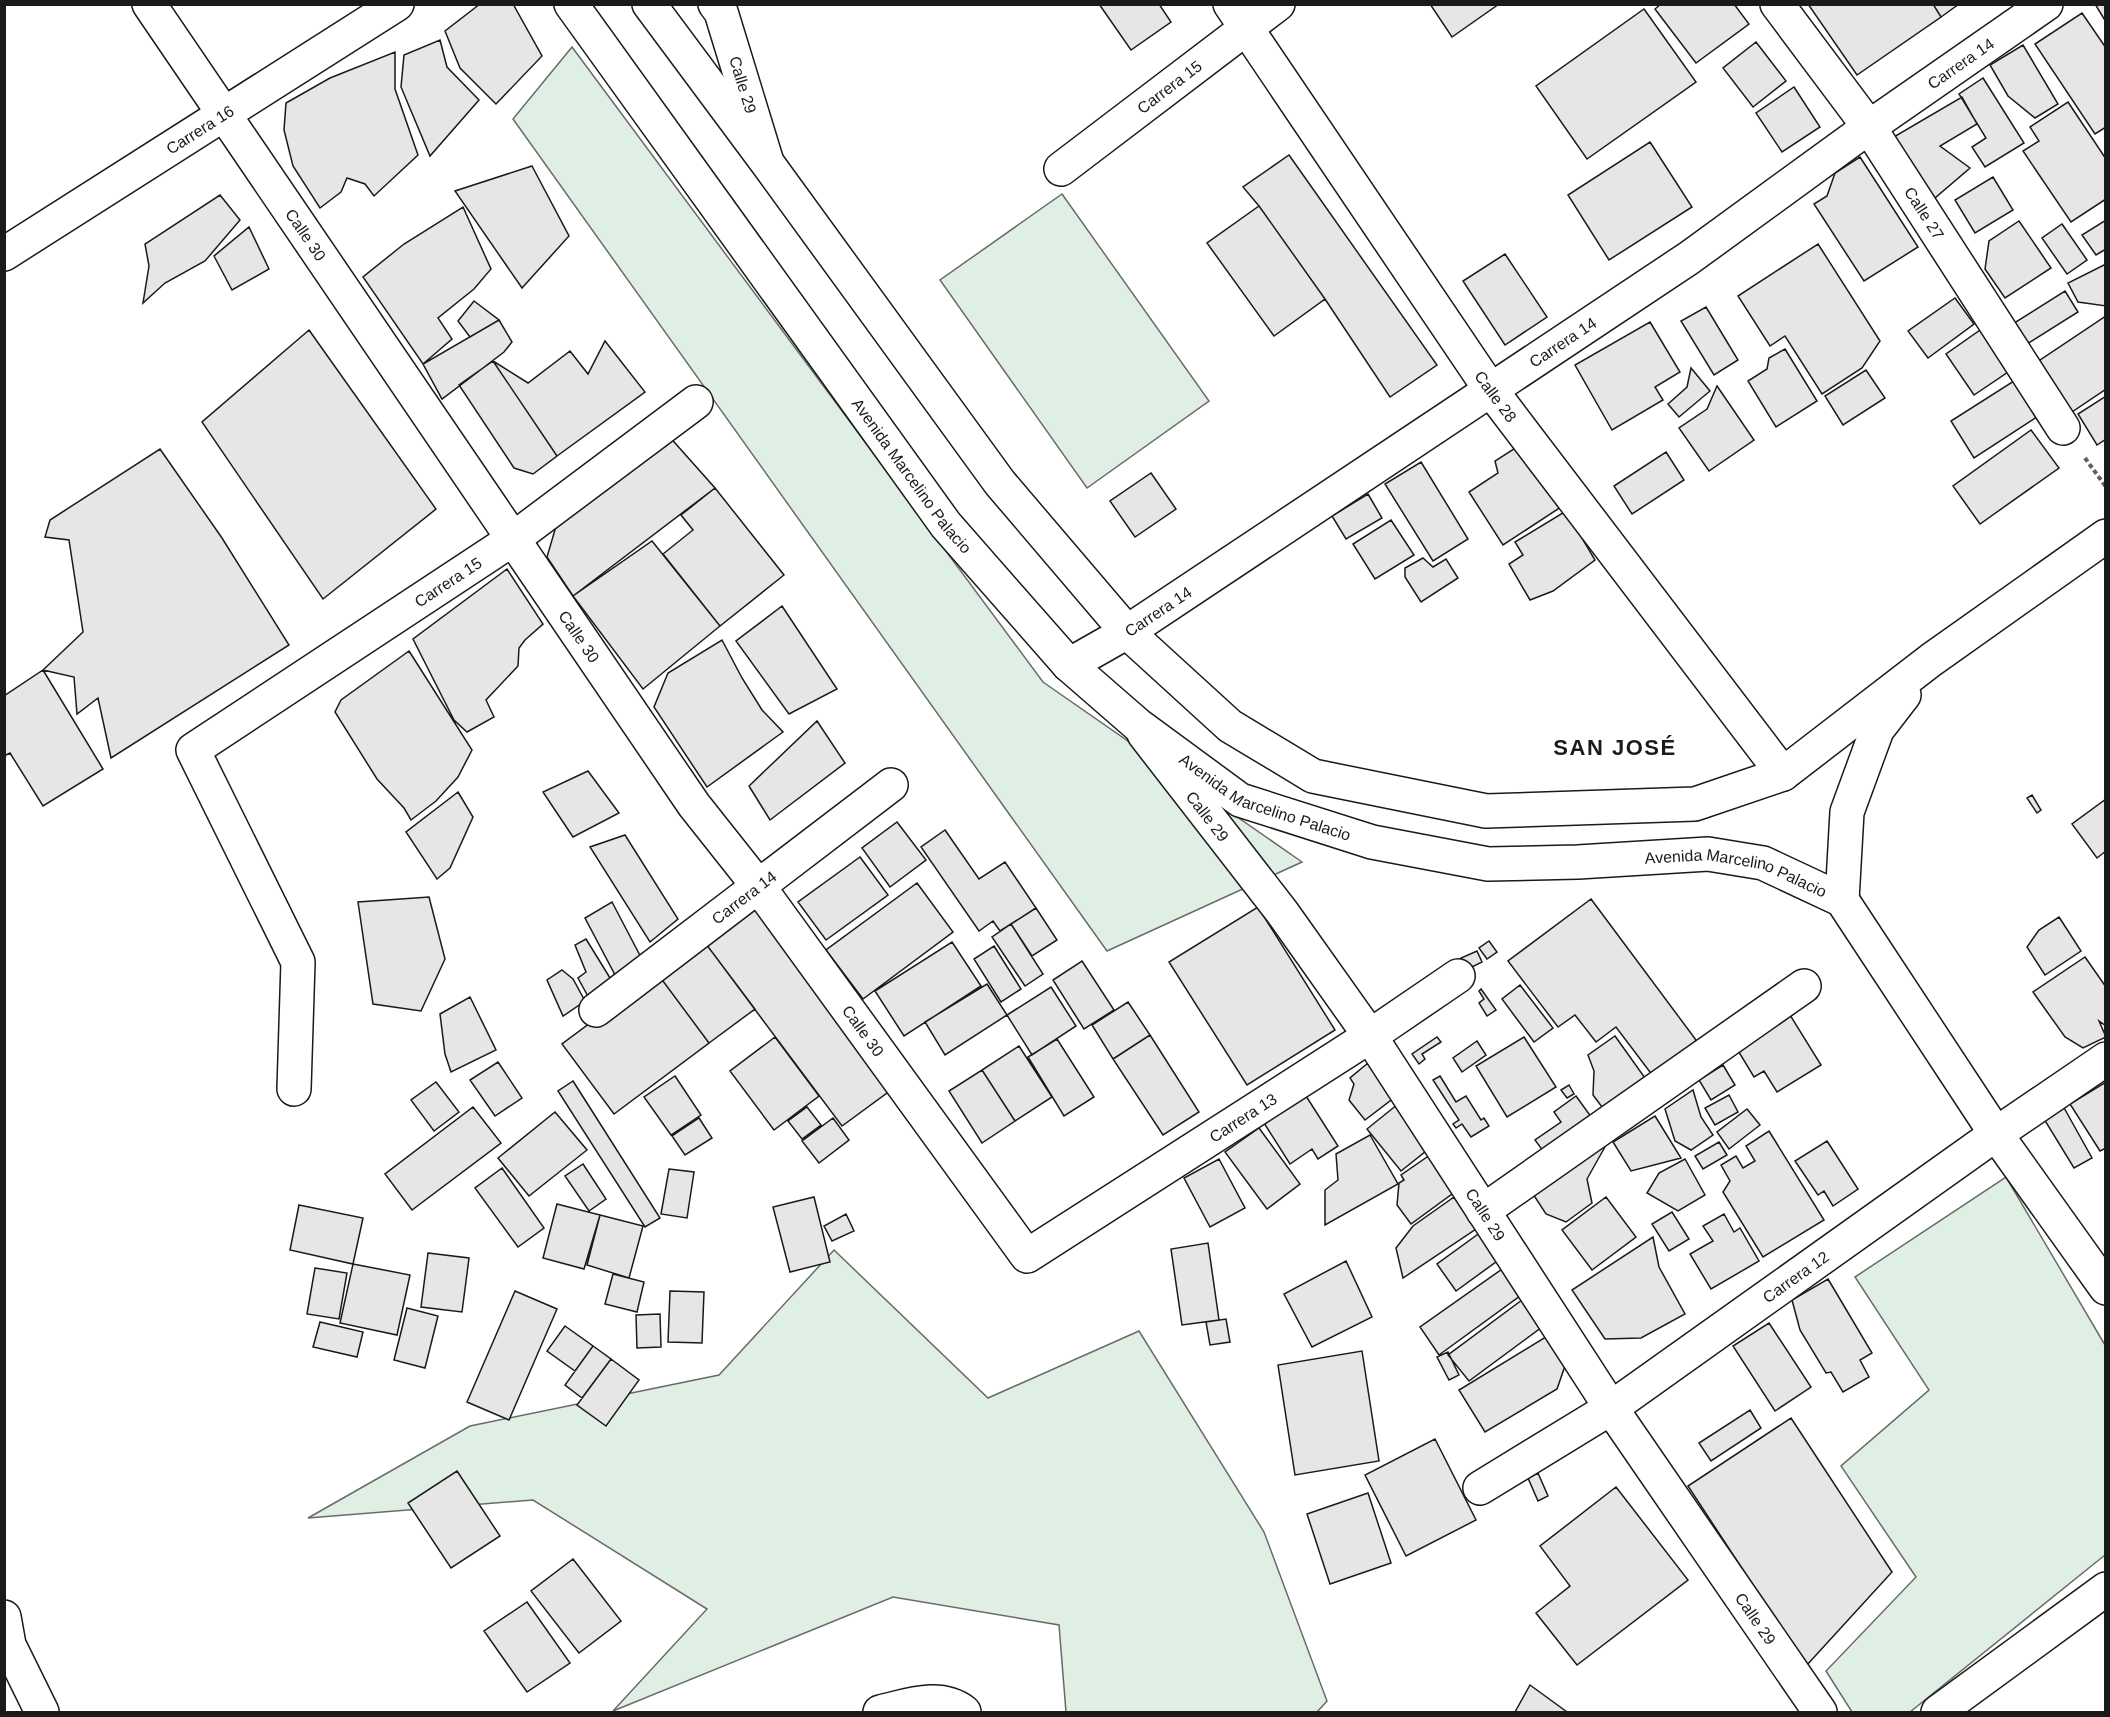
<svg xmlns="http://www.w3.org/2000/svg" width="2110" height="1717" font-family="Arial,sans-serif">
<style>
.green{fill:#e0efe3;stroke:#6a6a6a;stroke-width:1.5}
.building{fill:#e6e6e6;stroke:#1a1a1a;stroke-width:1.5}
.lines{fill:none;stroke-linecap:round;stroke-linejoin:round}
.minor-casing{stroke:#1a1a1a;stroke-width:36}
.tertiary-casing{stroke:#1a1a1a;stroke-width:36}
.secondary-casing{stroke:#1a1a1a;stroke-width:36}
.path{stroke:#5f5f5f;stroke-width:4;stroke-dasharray:4.5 3;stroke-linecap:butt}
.minor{stroke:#fff;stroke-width:33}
.tertiary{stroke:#fff;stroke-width:33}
.secondary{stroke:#fff;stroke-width:33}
.labels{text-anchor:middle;stroke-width:4.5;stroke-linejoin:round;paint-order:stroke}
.street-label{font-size:16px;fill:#1a1a1a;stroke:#fff}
.district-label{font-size:22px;font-weight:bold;letter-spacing:1.5px;fill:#1a1a1a;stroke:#fff}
</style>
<rect width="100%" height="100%" fill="#fff"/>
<!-- green -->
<path class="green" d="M572,47L1043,682L1302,862L1107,951L513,119Z
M1062,194L1209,401L1087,488L940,280Z
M2006,1177L2105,1345V1555L1910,1712H1852L1826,1671L1916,1577L1841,1466L1929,1390L1855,1277Z
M834,1250L988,1398L1139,1331L1264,1532L1327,1701L1317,1712H1066L1059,1625L893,1597L613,1711L707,1609L533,1500L308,1518L470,1426L719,1375Z"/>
<!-- building -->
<path class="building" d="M480,4H513L542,56L496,104L460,68L445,31Z
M1099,4H1159L1171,22L1131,50Z
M1430,4H1499L1452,37Z
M1661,4H1734L1749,24L1696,63L1655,9Z
M1808,4H1933L1941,17L1857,75Z
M1933,4H1959L1941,17Z
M2095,4H2106V22Z
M1644,9L1696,82L1587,159L1536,86Z
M2082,13L2106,48V127L2095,134L2035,44Z
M440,40L447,67L479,100L430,156L401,87L404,55Z
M1756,42L1786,81L1753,107L1723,68Z
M2023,45L2058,104L2035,118L2008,96L1990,65Z
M395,52V89L418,155L374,196L365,184L347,178L341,192L320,208L293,166L284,130L286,103L330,78Z
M1983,78L2024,143L1985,167L1972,147L1986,138L1959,94Z
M1794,87L1820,127L1782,152L1756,113Z
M1962,97L1977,124L1940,146L1970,168L1929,203L1892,138Z
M2068,102L2106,159V199L2071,222L2023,151L2039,141L2030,127Z
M1650,142L1692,207L1609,260L1568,195Z
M1289,155L1437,365L1390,397L1325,299L1259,206L1243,187Z
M1860,157L1918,247L1864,281L1814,204L1827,196L1835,173Z
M532,166L569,236L522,288L455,191Z
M1993,177L2013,210L1975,233L1955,200Z
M220,195L240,220L205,261L165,283L143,303L149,266L145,244Z
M1259,206L1325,299L1274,336L1207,243Z
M463,207L491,269L474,289L438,318L452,339L423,364L363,277L404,244Z
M2106,220V249L2096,255L2082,235Z
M2019,221L2051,268L2005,298L1985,269L1989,241Z
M2062,224L2087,260L2067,274L2042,238Z
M249,227L269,269L232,290L214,256Z
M1818,244L1880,341L1862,368L1822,394L1785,336L1770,346L1738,296Z
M1505,254L1547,317L1505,345L1463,281Z
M2106,264V306L2078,302L2068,283Z
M2065,291L2078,312L2024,346L2011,325Z
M1955,298L1974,324L1928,358L1908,331Z
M474,301L499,320L470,337L458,321Z
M1706,307L1738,360L1714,375L1681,321Z
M2106,316V389L2066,416L2031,366Z
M499,320L512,342L504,352L442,399L423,364Z
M1650,322L1680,372L1655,387L1663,400L1612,430L1575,365Z
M1983,328L2011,370L1974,395L1946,354Z
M309,330L436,509L323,599L202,422Z
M605,341L645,392L557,456L493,361L528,383L570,351L588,374Z
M1785,349L1817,401L1776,427L1748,381L1767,369L1769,358Z
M493,361L557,456L533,474L514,468L459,385Z
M1691,368L1710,391L1679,417L1668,404L1687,387Z
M1866,370L1885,398L1843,425L1825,396Z
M2017,379L2040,415L1974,458L1951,421Z
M1717,386L1754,440L1709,471L1679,428L1707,409Z
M2106,396V439L2097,445L2078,414Z
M2031,430L2059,468L1980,524L1953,486Z
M667,434L715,488L573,596L547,557L559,516Z
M1523,443L1564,505L1503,545L1469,492L1498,473L1495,461Z
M160,449L222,538L289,645L111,758L98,698L77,714L74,677L43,670L83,632L69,540L45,537L50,520Z
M1666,452L1684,480L1632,514L1614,486Z
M1421,462L1468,539L1433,561L1385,484Z
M1151,473L1176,509L1135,537L1110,501Z
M715,488L784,575L720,626L663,554L693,530L681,515Z
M1368,494L1382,518L1346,539L1332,516Z
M1566,511L1595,560L1553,591L1530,600L1509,564L1523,555L1515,542Z
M1391,520L1414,555L1375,579L1353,544Z
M652,541L720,626L643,689L573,596Z
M1423,558L1433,567L1446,559L1458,578L1421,602L1405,577V568Z
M507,569L543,624L525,640L519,648L518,666L486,700L494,717L467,732L454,720L413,639Z
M782,606L837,689L789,714L736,641Z
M722,640L742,678L762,710L783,732L707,787L654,707L668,673Z
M409,651L472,750L458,777L436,801L411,820L404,808L377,779L335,712L341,700Z
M43,670L103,769L43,806L10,753L4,756V696Z
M817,721L845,763L770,820L749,786Z
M588,771L619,813L573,837L543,792Z
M458,792L473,817L450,868L437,879L406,832Z
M2032,795L2041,810L2037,813L2027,798Z
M2106,799V851L2097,858L2072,824Z
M897,822L926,860L890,887L862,848Z
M945,830L979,879L1005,862L1036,908L1000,931L993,921L979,931L921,847Z
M625,835L678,919L650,942L590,847Z
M860,857L888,895L826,940L798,902Z
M917,883L953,932L863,999L826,950Z
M429,897L445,959L421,1011L373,1004L358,902Z
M1591,899L1696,1040L1682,1061L1656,1080L1616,1027L1596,1042L1575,1015L1558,1027L1508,961Z
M612,902L645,965L615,986L614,973L585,918Z
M752,903L891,1090L842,1126L703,940Z
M1258,907L1335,1030L1247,1085L1169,962Z
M1036,908L1057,940L1032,956L1011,924Z
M2059,917L2081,951L2045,975L2027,947L2039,930Z
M1011,924L1043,974L1025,986L992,937Z
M586,939L615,986L590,1000L578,978L586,972L575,945Z
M703,940L755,1009L709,1043L657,973Z
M1489,941L1497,952L1487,959L1479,948Z
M952,942L981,986L904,1036L875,991Z
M994,946L1021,989L1001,1002L974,959Z
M1477,951L1482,962L1468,969L1461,958Z
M2085,957L2106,987V1026L2099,1021L2106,1037L2083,1048L2065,1037L2033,992Z
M1082,961L1114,1010L1084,1029L1053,980Z
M562,970L573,979L585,1001L563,1016L547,980Z
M657,973L709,1043L614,1114L562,1044Z
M987,984L1007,1015L945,1055L925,1022Z
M1520,985L1553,1028L1534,1042L1502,999Z
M1051,987L1076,1026L1032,1055L1007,1015Z
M1481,989L1496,1010L1487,1016L1479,1003L1484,999L1479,991Z
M470,997L496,1050L451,1072L445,1054L440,1014Z
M1128,1002L1150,1035L1113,1059L1092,1025Z
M1790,1015L1821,1065L1777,1092L1764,1071L1754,1077L1737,1049Z
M1150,1035L1199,1112L1163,1135L1113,1059Z
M1615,1036L1650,1085L1608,1115L1593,1095L1594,1071L1588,1055Z
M775,1037L819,1096L774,1130L730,1071Z
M1437,1037L1441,1042L1422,1054L1425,1059L1419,1064L1412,1054Z
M1524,1037L1556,1087L1507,1117L1476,1066Z
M1057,1039L1094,1097L1064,1116L1028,1057Z
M1477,1041L1486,1055L1462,1072L1453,1058Z
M1019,1046L1052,1097L1015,1121L982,1070Z
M498,1062L522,1098L495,1116L470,1080Z
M1368,1063L1395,1097L1365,1120L1349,1100L1354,1084L1350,1078Z
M1723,1065L1735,1085L1711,1100L1699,1080Z
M982,1070L1015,1121L982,1143L949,1091Z
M675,1076L701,1115L671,1135L644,1097Z
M1440,1076L1456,1102L1466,1096L1481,1120L1484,1118L1489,1126L1471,1137L1462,1124L1456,1128L1453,1124L1459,1120L1433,1080Z
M573,1081L660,1218L645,1227L558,1091Z
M436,1082L459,1112L434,1131L411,1100Z
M2106,1082V1148L2100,1151L2070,1104Z
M1569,1085L1574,1094L1567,1098L1561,1090Z
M1693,1090L1701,1117L1713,1135L1691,1150L1675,1141L1665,1109Z
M1729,1095L1738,1112L1715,1125L1705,1108Z
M1306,1096L1338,1146L1318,1159L1312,1149L1290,1164L1264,1123Z
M1576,1096L1597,1125L1549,1159L1535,1140L1561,1122L1554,1112Z
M1398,1104L1431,1147L1401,1171L1367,1129Z
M2063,1106L2092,1158L2074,1168L2044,1119Z
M473,1107L501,1143L412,1210L385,1174Z
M807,1107L821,1125L802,1139L788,1121Z
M1747,1109L1760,1125L1729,1149L1717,1132Z
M555,1112L587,1150L529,1196L498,1158Z
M1655,1116L1681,1158L1631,1171L1613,1142Z
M699,1118L712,1138L685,1155L672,1136Z
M833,1118L849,1140L819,1163L802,1141Z
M1259,1128L1300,1184L1267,1209L1225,1152Z
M1769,1131L1824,1220L1763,1257L1723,1192L1730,1181L1721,1165L1736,1156L1743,1168L1755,1161L1746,1146Z
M1370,1135L1398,1184L1325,1225V1190L1338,1180L1336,1154Z
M1827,1141L1858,1189L1833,1206L1824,1191L1818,1195L1795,1161Z
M1719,1142L1727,1155L1703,1169L1695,1156Z
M1606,1145L1587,1179L1592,1203L1566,1222L1546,1214L1533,1194Z
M1430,1155L1456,1191L1411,1224L1397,1205L1399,1183L1404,1180L1401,1175Z
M1219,1159L1245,1208L1210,1227L1184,1178Z
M1685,1159L1705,1195L1678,1211L1647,1193L1659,1173Z
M583,1164L606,1199L589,1211L565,1176Z
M502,1168L544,1228L518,1247L475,1188Z
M669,1169L694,1172L687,1218L661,1214Z
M814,1197L830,1262L790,1272L773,1207Z
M1454,1197L1476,1229L1403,1278L1396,1248L1413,1226Z
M1606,1197L1636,1237L1592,1270L1562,1230Z
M557,1204L600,1215L584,1269L543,1258Z
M299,1205L363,1218L353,1264L290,1250Z
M1672,1212L1689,1239L1669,1251L1652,1224Z
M846,1214L854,1231L832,1241L824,1226Z
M1724,1214L1734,1232L1740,1228L1759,1261L1711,1289L1690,1254L1713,1241L1703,1226Z
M600,1215L643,1226L629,1278L587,1265Z
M1481,1232L1500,1259L1456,1291L1437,1264Z
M1653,1237L1659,1267L1685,1314L1641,1338L1605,1339L1572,1290Z
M1208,1243L1219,1320L1182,1325L1171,1249Z
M428,1253L469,1258L462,1312L421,1307Z
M1346,1261L1372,1317L1312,1347L1284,1294Z
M353,1264L410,1275L397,1335L340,1323Z
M1505,1267L1524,1293L1439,1355L1420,1327Z
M315,1268L347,1273L339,1319L307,1314Z
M613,1274L644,1282L637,1312L605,1304Z
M1828,1279L1872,1353L1860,1360L1869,1377L1843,1392L1831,1372L1826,1373L1800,1330L1792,1300Z
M515,1291L557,1309L509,1420L467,1402Z
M670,1291L704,1292L702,1343L668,1342Z
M1522,1300L1542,1327L1469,1381L1448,1355Z
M407,1308L438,1316L425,1368L394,1360Z
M660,1314L661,1347L637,1348L636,1315Z
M1226,1319L1230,1342L1210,1345L1206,1322Z
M320,1322L363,1332L357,1357L313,1347Z
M1769,1323L1811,1387L1775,1411L1733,1346Z
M565,1326L593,1346L575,1371L547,1351Z
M1549,1335L1566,1363L1557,1389L1485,1432L1459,1390Z
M593,1346L611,1359L582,1398L565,1385Z
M1362,1351L1379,1461L1295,1475L1278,1365Z
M1448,1352L1459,1375L1449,1380L1437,1357Z
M611,1359L639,1380L606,1426L577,1405Z
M1750,1410L1761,1428L1711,1461L1699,1443Z
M1791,1418L1892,1572L1806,1666L1688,1486Z
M1435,1439L1476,1520L1406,1556L1365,1475Z
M457,1471L500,1536L451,1568L408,1503Z
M1538,1473L1548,1496L1538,1501L1528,1478Z
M1616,1487L1688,1580L1577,1665L1536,1613L1570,1586L1540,1546Z
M1368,1493L1391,1563L1330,1584L1307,1514Z
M573,1559L621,1621L579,1653L531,1591Z
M527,1602L570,1663L527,1692L484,1631Z
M1530,1685L1567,1712H1515Z"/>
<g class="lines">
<defs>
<g id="minor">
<path id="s1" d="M149,4L694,805L759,887L1027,1256L1370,1036L1458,976"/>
<path id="s2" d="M1230,4L1490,389L1783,774"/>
<path id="s3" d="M1777,4L1869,127L2063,428"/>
<path id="s4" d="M1061,169L1278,4"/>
<path id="s5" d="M4,254L397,4"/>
<path id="s6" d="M1069,665L1127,632L1689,258L1869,127L2046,4"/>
<path id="s7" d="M1144,734L1282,912L1370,1036L1611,1408L1820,1712"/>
<path id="s8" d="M596,1010L891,785"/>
<path id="s9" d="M294,1089L298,962L193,750L513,539L696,402"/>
<path d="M1483,1211L1804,986"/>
<path id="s10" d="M1480,1488L1611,1408L1996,1134L2106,1059"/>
<path d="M1938,1712L2106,1589"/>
</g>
<g id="tertiary">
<path id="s11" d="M715,4L721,12L766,159"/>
<path d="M4,1617L9,1645L42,1712"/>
<path d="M880,1712C907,1706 940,1693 964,1712"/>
</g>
<g id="secondary">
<path id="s12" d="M571,4L946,525L1069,665L1138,725L1240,800L1372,842L1488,864L1578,862L1708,854L1763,863L1842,900L1996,1134L2106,1288"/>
<path d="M649,4L768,164L1000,483L1127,632L1230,726L1313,776L1486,811L1695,804L1783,774L1931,660L2106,536"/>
<path d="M1842,900L1847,812L1877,730L1904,695"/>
</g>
</defs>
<!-- minor casing -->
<use href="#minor" class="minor-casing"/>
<!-- tertiary casing -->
<use href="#tertiary" class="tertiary-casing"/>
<!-- secondary casing -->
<use href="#secondary" class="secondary-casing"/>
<!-- path -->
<path class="path" d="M2085,458L2106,487"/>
<!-- minor -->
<use href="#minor" class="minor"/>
<!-- tertiary -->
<use href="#tertiary" class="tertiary"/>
<!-- secondary -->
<use href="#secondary" class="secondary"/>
</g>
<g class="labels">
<!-- street labels -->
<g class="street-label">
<text dy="6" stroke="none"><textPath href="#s6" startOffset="1076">Carrera 14</textPath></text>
<text dy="6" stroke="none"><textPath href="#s11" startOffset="86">Calle 29</textPath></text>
<text dy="6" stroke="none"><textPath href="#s4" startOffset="136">Carrera 15</textPath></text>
<text dy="6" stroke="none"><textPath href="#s5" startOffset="232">Carrera 16</textPath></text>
<text dy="6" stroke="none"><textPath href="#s3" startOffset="256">Calle 27</textPath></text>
<text dy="6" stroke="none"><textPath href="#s1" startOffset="279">Calle 30</textPath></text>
<text dy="6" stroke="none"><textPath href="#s6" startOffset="590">Carrera 14</textPath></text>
<text dy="6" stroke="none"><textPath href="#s2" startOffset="474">Calle 28</textPath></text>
<text dy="6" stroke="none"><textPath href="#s12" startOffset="582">Avenida Marcelino Palacio</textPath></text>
<text dy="6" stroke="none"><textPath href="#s9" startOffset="669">Carrera 15</textPath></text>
<text dy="6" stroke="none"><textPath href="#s6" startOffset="104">Carrera 14</textPath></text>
<text dy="6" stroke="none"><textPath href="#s1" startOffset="765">Calle 30</textPath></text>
<text dy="6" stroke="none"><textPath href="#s12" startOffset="1068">Avenida Marcelino Palacio</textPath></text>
<text dy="6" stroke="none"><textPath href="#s7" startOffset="104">Calle 29</textPath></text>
<text dy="6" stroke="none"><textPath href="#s12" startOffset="1554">Avenida Marcelino Palacio</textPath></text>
<text dy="6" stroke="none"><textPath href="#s8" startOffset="186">Carrera 14</textPath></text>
<text dy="6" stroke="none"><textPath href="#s1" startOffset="1251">Calle 30</textPath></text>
<text dy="6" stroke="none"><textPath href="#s1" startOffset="1786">Carrera 13</textPath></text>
<text dy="6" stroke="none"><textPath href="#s7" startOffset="590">Calle 29</textPath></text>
<text dy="6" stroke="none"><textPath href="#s10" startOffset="380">Carrera 12</textPath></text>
<text dy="6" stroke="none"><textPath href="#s7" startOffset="1076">Calle 29</textPath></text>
</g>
<!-- district labels -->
<g class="district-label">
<text x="1615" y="755">SAN JOSÉ</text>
</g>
</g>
<!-- border -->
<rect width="2110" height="1717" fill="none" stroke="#1a1a1a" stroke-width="12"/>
</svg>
